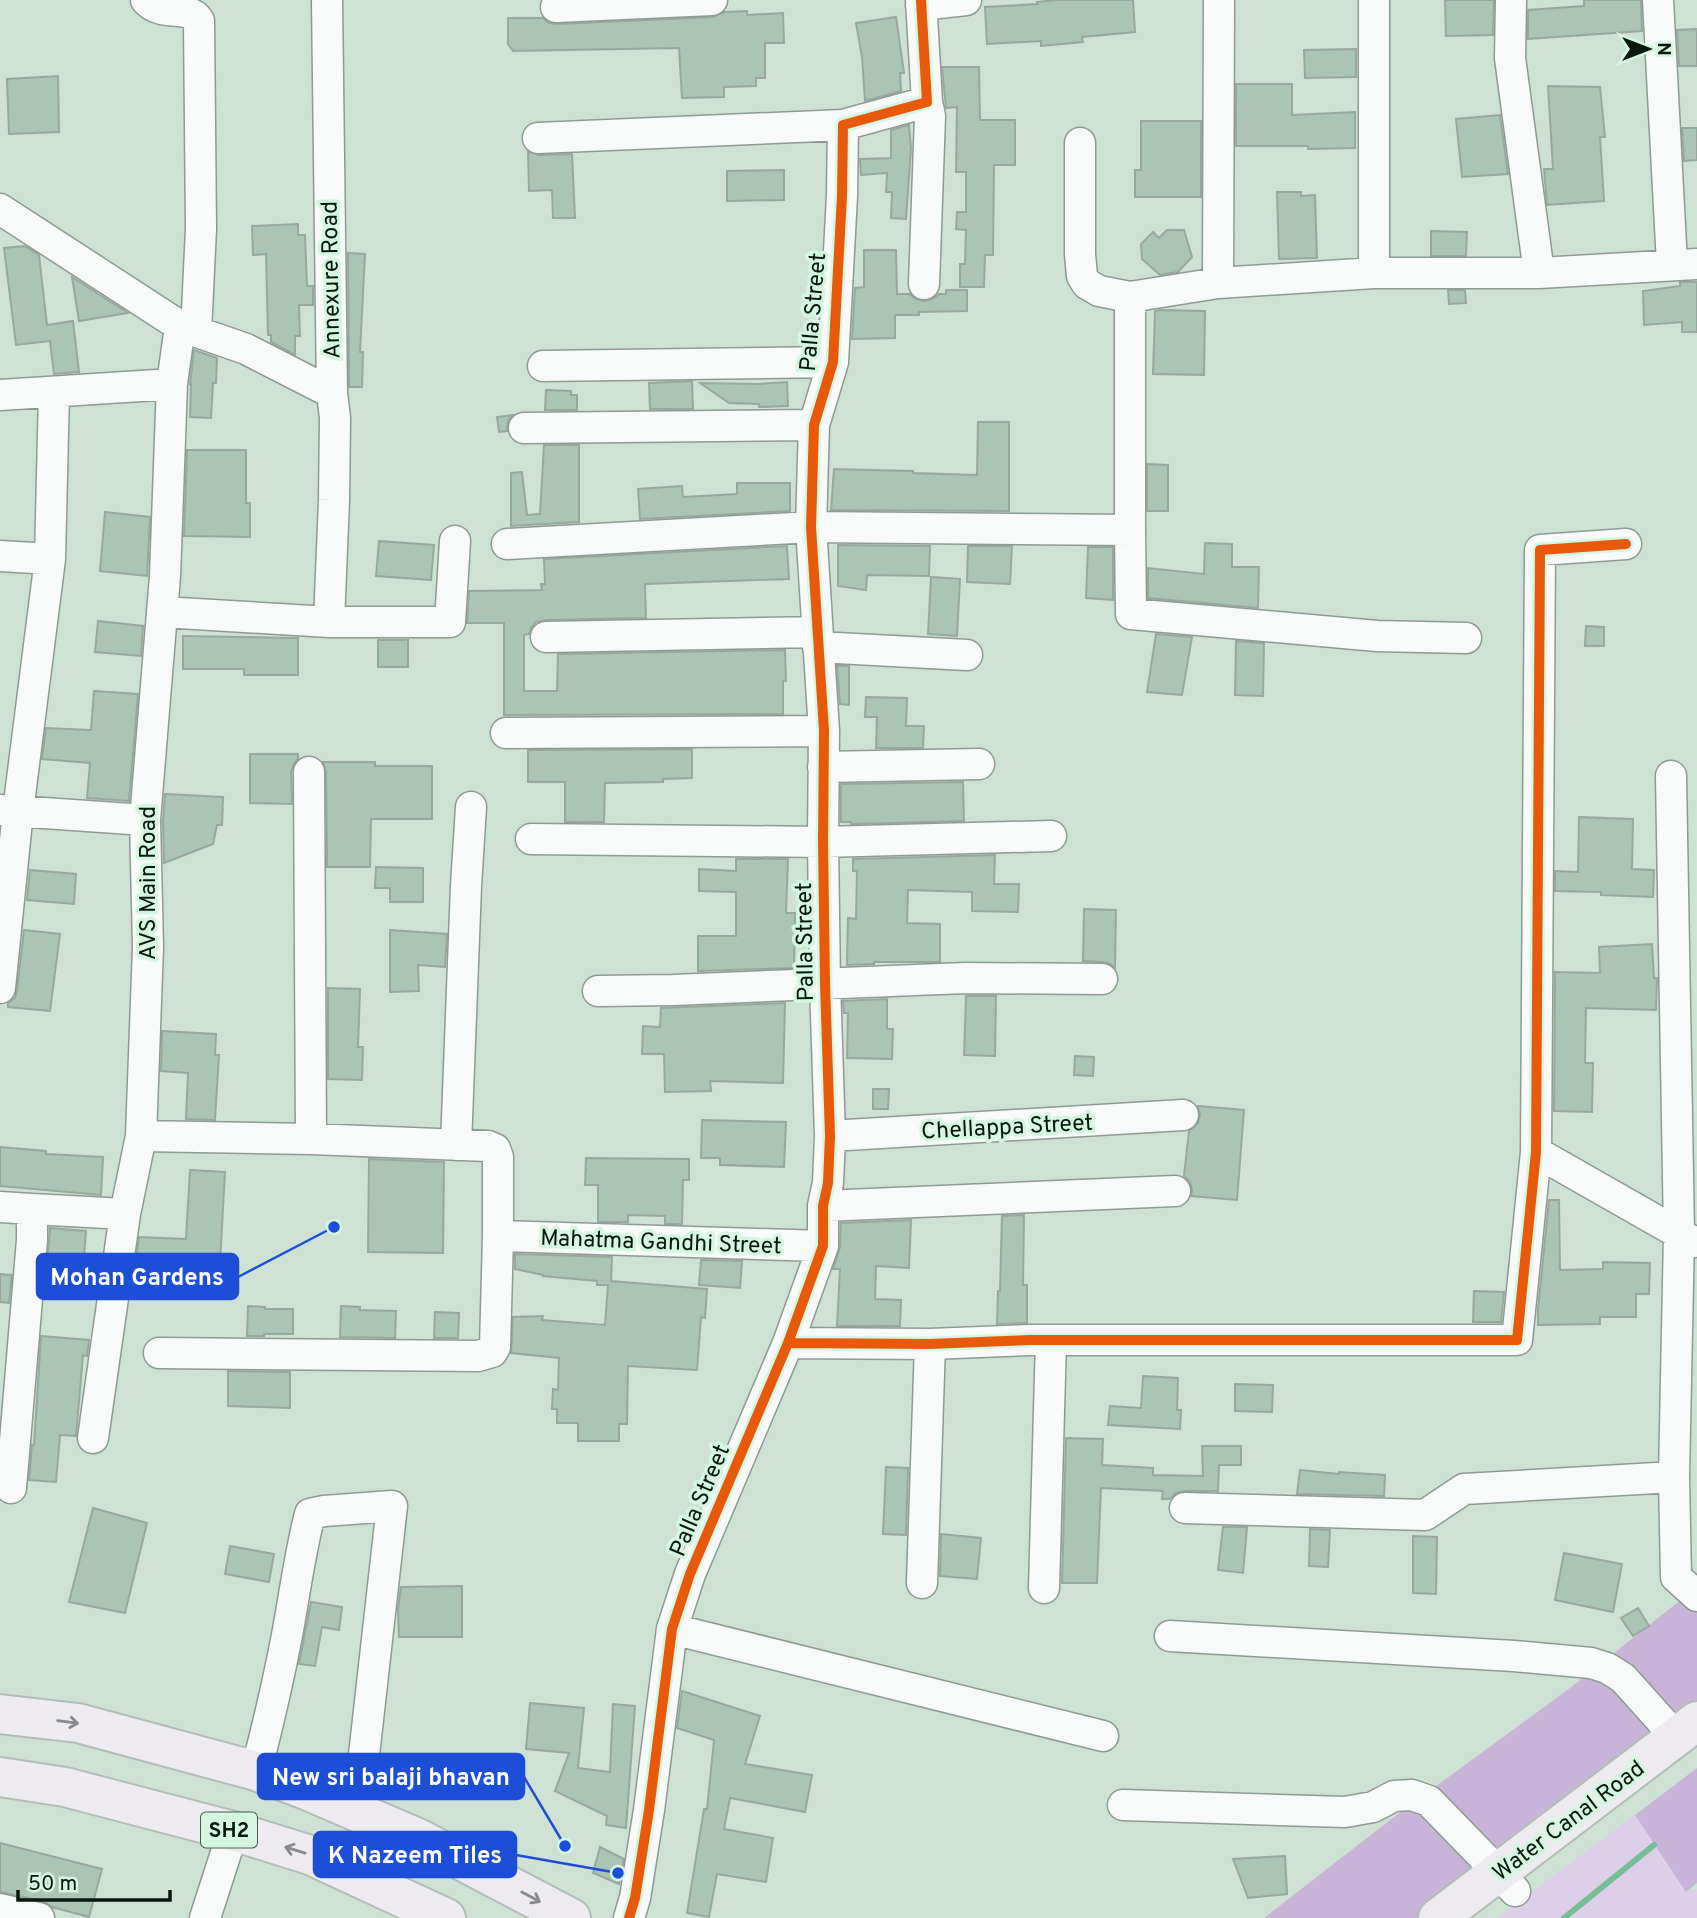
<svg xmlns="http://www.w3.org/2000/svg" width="1697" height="1918" font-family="Overpass,sans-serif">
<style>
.green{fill:#ddcfea}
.forest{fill:#c8b4d8}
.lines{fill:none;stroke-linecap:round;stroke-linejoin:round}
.stream{stroke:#76be96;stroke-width:6}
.building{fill:#aac4b5;stroke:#99a89f;stroke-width:2}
.minor-casing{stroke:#8d9b92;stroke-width:33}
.major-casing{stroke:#b3bdb7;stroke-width:42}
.minor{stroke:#f8faf9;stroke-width:30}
.major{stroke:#edeaf0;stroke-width:38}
.cycleway-casing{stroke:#d3f7e0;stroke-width:15}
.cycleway{stroke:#e8590c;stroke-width:10}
.oneway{stroke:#878b8b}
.labels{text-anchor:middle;stroke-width:7;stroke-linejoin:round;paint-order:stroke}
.shield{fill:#d3f7e0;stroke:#465a4e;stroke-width:2}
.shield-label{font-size:21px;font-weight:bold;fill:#0a170f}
.street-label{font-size:23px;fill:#0a170f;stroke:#d3f7e0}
.leader{fill:none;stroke:#1d4ed8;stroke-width:2.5}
.callout-dot{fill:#1d4ed8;stroke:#d3f7e0;stroke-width:2.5}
.callout{fill:#1d4ed8;stroke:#1d4ed8;stroke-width:2.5}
.callout-label{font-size:24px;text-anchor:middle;font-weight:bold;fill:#fff}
</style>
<rect width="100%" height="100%" fill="#cee1d5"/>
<!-- green -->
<path class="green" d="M1635,1815L1686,1891L1697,1889V1918H1497Z"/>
<!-- forest -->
<path class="forest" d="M1697,1587V1702L1590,1789L1416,1918H1264L1394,1817L1570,1688Z
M1697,1768V1883L1686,1892L1635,1815Z"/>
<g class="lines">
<!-- stream -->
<path class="stream" d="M1564,1918L1654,1845"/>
</g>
<!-- building -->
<path class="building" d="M1055,0H1133L1135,32L1082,37L1083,42L1041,46V41L987,44L985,7L1038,4L1037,2Z
M1445,0H1494L1493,35L1446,36Z
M1584,0H1641L1642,31L1528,39V10L1584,6Z
M747,11V15L783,13L784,43H765V78H756V86L724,87V97L682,98L679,48L513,51L508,44V18H543L549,23L557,24L713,17L724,12Z
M896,17L904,73H900L901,91L865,101L862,57L856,23Z
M1697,29V66H1679L1677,30Z
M1356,49V77L1305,78L1304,50Z
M942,67H979L980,120H1015V165H994L993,255H985L984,287H960V264H965L966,230L956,229L957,212H966V172H956L957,107L946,108Z
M58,76L59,132L9,134L7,79Z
M1236,84H1292V115L1355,112V148L1308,149V146H1236Z
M1548,86L1600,87L1605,137H1600L1604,201L1547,205L1544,169H1553Z
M1500,115L1508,174L1462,177L1456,119Z
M1141,121H1201V197H1135V170H1141Z
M909,125L911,148L906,219L891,218L892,192H886L887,173L861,175L860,159L891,158V130Z
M1682,128H1697V160L1684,161Z
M528,151L539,155L572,154L575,218H553L552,190L529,191Z
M784,170V200L727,201V171Z
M1277,192H1301V196L1315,195L1317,258L1279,259Z
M298,224V235H305L307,286H313V305H299L300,336H295V355L271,342V335H268L266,254L253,255L252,226Z
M1167,230H1184L1192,257L1178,272L1160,275L1142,259L1141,244L1153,232L1159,238Z
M1431,231L1467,232L1466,256H1431Z
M25,246L39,255L47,325L73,321L79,372L54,374L50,341L16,345L4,248Z
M864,250H896L897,294H910L915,299L924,301L933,299L939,294H946V290H967V311L919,312V315H895V338L852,339L855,288L864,287Z
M348,253L365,254L360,352H363L362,387H349Z
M72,277L128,313L79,321Z
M1680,282H1697V332H1682V322L1644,325L1643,291L1680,286Z
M1448,290H1465L1466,303L1449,304Z
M1160,310L1205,311L1204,375L1153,374L1155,311Z
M194,350L217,358L216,383H213L211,418L190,417L191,384H190Z
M692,381L693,409H650L649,383Z
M787,382L788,406L759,407V404L729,403L700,383L759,384Z
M546,390L571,391V395H577V410H545Z
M513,415L508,420L507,431L499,432L497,417Z
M978,422H1009V511L831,510L834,469L913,471V473L977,475Z
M544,445H579V522L511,526V473L522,472L527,515L540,514Z
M187,450H246V503H250V537L184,536Z
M1147,464L1168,465V511H1147Z
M737,483H790V511L640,519L638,489L682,486L683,497L737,494Z
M105,512L150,517L147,576L100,571Z
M379,541L434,545L431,580L376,576Z
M1205,543L1232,544V567H1259L1258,608L1148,598V568L1204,574Z
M838,545L930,546L929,576L867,575L866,590L838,586Z
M787,546L789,579L645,584L646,618L546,620L536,622L531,628L529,634L524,635V691H557L558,654L785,650L786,681H783V714L504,715V623H467L469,591L542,590L541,584H545L544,559Z
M968,546H1012L1010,584L967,582Z
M1088,547H1113V600L1086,598Z
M931,577L960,579L957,636L928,634Z
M98,621L143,626L141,656L95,652Z
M1586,626L1604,627V646H1585Z
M1156,634L1192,637L1182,695L1147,692Z
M183,636L298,638V675H244V669H183Z
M378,640H408V667H378Z
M1236,641L1264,643L1263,696L1235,695Z
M837,666H849V705L840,704Z
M94,691L138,694L129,801L87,798L90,763L42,759L46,728L91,730Z
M866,697L907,698L906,726H924L923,748H876L877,717H865Z
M692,749V778L663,779V782L605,783L604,822H565V782H528V750Z
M250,754H298V759L294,764L291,772L292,804L250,803Z
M323,762H375V766H432V819H371L370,867H327L326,772Z
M963,782L964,821L851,824V822H841V784Z
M165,794L223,797L222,825H217L213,844L164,863L163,821Z
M1579,817L1633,819L1632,869L1654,870L1653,897L1601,895V892L1555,891V871L1578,872Z
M995,855L994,884H1019L1018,912L972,911V892L908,890L907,923L940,924V962H874V964L847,965L848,918L856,919L857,871H853V859Z
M736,859H788L786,913H795L794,968L698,971V936H736V892L699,891V869L736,871Z
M376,867L423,868V902H390V888H375Z
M30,870L76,874L74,904L27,900Z
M1084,909L1116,910L1115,968L1110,964L1103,962L1083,961Z
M24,930L60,934L50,1011L8,1007V1003L15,998L17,990Z
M390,930L447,934L445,967L418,965L419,991L390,992Z
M1652,944L1654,978H1657L1656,1010L1586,1008L1585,1063H1593L1592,1112L1554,1111L1555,972L1600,973L1599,947Z
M328,988L360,989L358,1047H363L362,1080L328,1079Z
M966,996H996L995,1056L964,1055Z
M887,999V1029H893L892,1059L847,1058L848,1013H844L843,1001Z
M785,1003L783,1083L710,1081L711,1091L665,1092L664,1054H642L643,1026L660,1027L661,1008Z
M162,1031L216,1034L215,1055H219L215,1120L186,1119L188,1073L161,1071Z
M1075,1056L1094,1057L1093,1076L1074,1075Z
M873,1089H889L888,1109H873Z
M1198,1106L1244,1110L1237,1200L1191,1196L1192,1190L1190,1182L1184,1176L1189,1131L1198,1123L1200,1115Z
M702,1120L786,1122L784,1167L720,1165V1158H701Z
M0,1147L46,1151V1154L103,1157L101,1195L0,1186Z
M586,1158L689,1159V1180H683L682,1224H665V1216L628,1215V1222H598V1185H585Z
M369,1159L444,1162L443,1253L368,1252Z
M190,1170L225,1172L218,1299L131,1294L139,1237L186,1239Z
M1549,1200H1559L1560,1270L1603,1269V1262L1650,1263L1649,1294H1636V1317H1600V1324L1538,1325V1309Z
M1024,1215L1023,1285H1027V1323L997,1324L998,1291H1000L1002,1216Z
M911,1220L909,1268L876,1266L875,1299L901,1300L900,1326H837L840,1269H833L840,1247L841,1223Z
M50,1228L86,1231L83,1269L47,1266Z
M515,1254L612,1257L611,1281L707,1289L705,1318L701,1317L697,1370L628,1366L627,1424H619V1441H578V1423H557V1409H552L553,1389L558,1390L559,1358L511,1353L513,1317L543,1316L542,1320L605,1325L608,1285H597V1281L543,1276V1275L515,1269Z
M701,1260L742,1261L740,1288L699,1285Z
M0,1274L12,1275L9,1303L0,1302Z
M1474,1291L1504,1292L1501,1322H1473Z
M248,1306L265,1307V1309H293V1334H264V1336H247Z
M341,1306L360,1307V1310L396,1311L395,1338L340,1337Z
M435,1312L459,1313L458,1338H434Z
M41,1336L89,1340L87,1356L83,1355L76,1436L60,1435L56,1482L29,1480L32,1445H34Z
M228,1371L290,1372V1408L228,1406Z
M1143,1376L1178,1378L1177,1410H1181L1180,1429L1108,1425L1110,1406L1141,1408Z
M1235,1384L1273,1385L1272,1412L1235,1411Z
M1066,1438L1103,1439L1102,1465L1153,1468V1475L1203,1476L1202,1446H1241V1465H1219L1218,1491H1185L1176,1493L1170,1499H1162L1163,1491L1101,1488L1097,1583H1062Z
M886,1467L908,1468L906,1535L883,1534Z
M1300,1470L1339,1474V1472L1385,1475L1384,1496L1297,1494Z
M93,1508L147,1523L125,1613L69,1602Z
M1223,1527H1247L1243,1573L1218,1570Z
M1310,1529L1330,1530L1328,1567L1309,1566Z
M941,1534L981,1538L977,1579L940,1576Z
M1413,1536L1437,1537L1436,1594L1413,1593Z
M230,1546L274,1554L269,1582L225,1574Z
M1564,1553L1622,1564L1613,1612L1555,1600Z
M462,1586V1637H399L398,1608L401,1587Z
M311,1602L342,1607L339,1630L322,1627L315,1666L299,1664Z
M1638,1608L1649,1626L1633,1636L1621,1618Z
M682,1691L760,1716L745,1764L812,1775L805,1812L730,1798L724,1829L773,1838L766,1882L717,1874L709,1917L687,1913L704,1809H707L714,1740L677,1728Z
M530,1703L584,1708L578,1768L610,1772L613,1704L635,1706L626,1828L606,1825L607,1816L555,1791L569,1753L526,1749Z
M0,1843L102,1869L89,1917L52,1907L43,1901L0,1892Z
M600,1847L624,1859L619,1884L593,1873Z
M1285,1856L1287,1894L1248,1898L1233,1859Z"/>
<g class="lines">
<defs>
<path id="minor" d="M146,0C162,18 190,4 199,21L201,229L196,332
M1374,0V273
M1511,0L1510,58L1539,273
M1658,0L1672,264
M921,5L966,0
M556,7L712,0
M538,138L843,125
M1080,143V254L1082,276L1087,284L1099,291L1130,297
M0,209L180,326L246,349L332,393L327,0
M1218,283L1219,0
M924,284L930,116L927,102
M543,366L833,362
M0,395L172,384
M524,428L814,425
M1130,530L1131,614L1377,636L1466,638
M507,544L811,527L1130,530V297L1218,283L1374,273H1539L1697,264
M0,556L50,559L18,811L0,988
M50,559L54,392
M162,612L329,622H450L455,541
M329,622L334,500L335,418L332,393
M546,637L817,632
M818,647L967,655
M506,733L824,731
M823,767L979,764
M309,772L311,1139
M1671,776L1679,1234L1674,1477L1676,1577L1697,1596
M0,810L145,820
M531,839L823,842L1051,836
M598,991L673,990L965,978L1102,979
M141,1136L311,1139L488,1146L495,1149L498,1157V1236L495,1347L492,1352L478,1356L159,1353
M830,1136L1183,1115
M456,1145L466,886L471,807
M1536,1152L1694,1242
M823,1206L1175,1191
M0,1207L32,1209V1240L11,1488
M32,1209L125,1214
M498,1236L823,1246
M788,1343L930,1344L1030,1340H1517L1536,1152L1540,550L1626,544
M93,1438L125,1214L141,1136L148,947L145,820L165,576L172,384L180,326
M1185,1508L1425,1515L1464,1489L1674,1477
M922,1583L930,1344
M1044,1588L1051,1340
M672,1629L1103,1736
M1170,1636L1514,1656L1591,1663L1607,1668L1623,1678L1676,1737
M256,1771C268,1725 279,1678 288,1630C295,1591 300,1553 310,1514L324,1511L392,1506L363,1764L346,1806
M1123,1805L1345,1812L1373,1807L1394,1796L1412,1795L1429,1801L1499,1873L1515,1891
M0,1909L39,1918
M205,1918L233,1831
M629,1918L635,1898L649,1810L672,1629L690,1574L788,1343L823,1246V1206L828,1183L830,1136L825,983L823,842L824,731L811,527L814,425L833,362L842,196L843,125L927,102L921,0"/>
<path id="major" d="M0,1714L78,1723L256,1771L306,1790L420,1839L571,1918
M0,1777L65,1787L233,1831L310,1855L446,1918
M1438,1918L1697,1721"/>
</defs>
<!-- minor casing -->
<use href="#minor" class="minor-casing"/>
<!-- major casing -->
<use href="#major" class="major-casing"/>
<!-- minor -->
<use href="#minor" class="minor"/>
<!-- major -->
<use href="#major" class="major"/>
<defs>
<path id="cycleway" d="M788,1343L930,1344L1030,1340H1517L1536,1152L1540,550L1626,544
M629,1918L635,1898L649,1810L672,1629L690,1574L788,1343L823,1246V1206L828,1183L830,1136L825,983L823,842L824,731L811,527L814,425L833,362L842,196L843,125L927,102L921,0"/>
</defs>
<!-- cycleway casing -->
<use href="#cycleway" class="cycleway-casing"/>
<!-- cycleway -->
<use href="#cycleway" class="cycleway"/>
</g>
<!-- one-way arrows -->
<defs><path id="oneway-shaft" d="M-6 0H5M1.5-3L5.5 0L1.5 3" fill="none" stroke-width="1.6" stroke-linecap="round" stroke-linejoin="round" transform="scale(1.75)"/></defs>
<g class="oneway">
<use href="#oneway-shaft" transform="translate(68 1722) rotate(8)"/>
<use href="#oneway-shaft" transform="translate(295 1850) rotate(-163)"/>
<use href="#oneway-shaft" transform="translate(531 1897) rotate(28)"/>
</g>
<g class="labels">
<!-- shield labels -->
<rect class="shield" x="201" y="1812.5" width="56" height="35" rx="5"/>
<g class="shield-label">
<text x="229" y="1837">SH2</text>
</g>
<!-- street labels -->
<g class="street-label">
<text transform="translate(330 280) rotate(-91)" y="8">Annexure Road</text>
<text transform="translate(812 312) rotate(-85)" y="8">Palla Street</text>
<text transform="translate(147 883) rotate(-90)" y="8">AVS Main Road</text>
<text transform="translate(804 942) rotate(-91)" y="8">Palla Street</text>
<text transform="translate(1007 1126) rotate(-3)" y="8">Chellappa Street</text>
<text transform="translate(661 1241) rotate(2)" y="8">Mahatma Gandhi Street</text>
<text transform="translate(699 1500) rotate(-67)" y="8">Palla Street</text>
<text transform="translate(1568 1820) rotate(-37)" y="8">Water Canal Road</text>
</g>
</g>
<!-- callouts -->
<path class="leader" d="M334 1227L238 1277M565 1846L524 1777M618 1873L516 1855"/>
<g class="callout-dot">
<circle cx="334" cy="1227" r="7"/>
<circle cx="565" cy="1846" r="7"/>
<circle cx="618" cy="1873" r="7"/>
</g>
<g class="callout">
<rect x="37" y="1254" width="201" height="45" rx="7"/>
<rect x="258" y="1754" width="266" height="45" rx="7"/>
<rect x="314" y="1832" width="202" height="45" rx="7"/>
</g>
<g class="callout-label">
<text x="137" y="1285">Mohan Gardens</text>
<text x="391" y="1785">New sri balaji bhavan</text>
<text x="415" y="1863">K Nazeem Tiles</text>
</g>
<!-- north arrow -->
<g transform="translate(1648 49) rotate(90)" stroke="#d3f7e0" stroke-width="5" paint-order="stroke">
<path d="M0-5L12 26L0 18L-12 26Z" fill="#0a170f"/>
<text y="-10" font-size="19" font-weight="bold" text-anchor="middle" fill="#0a170f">N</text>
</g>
<!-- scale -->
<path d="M18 1890v10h152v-10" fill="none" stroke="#0a170f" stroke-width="3.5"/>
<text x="28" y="1890" font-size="21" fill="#0a170f" stroke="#d3f7e0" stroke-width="5" paint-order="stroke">50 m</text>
</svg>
